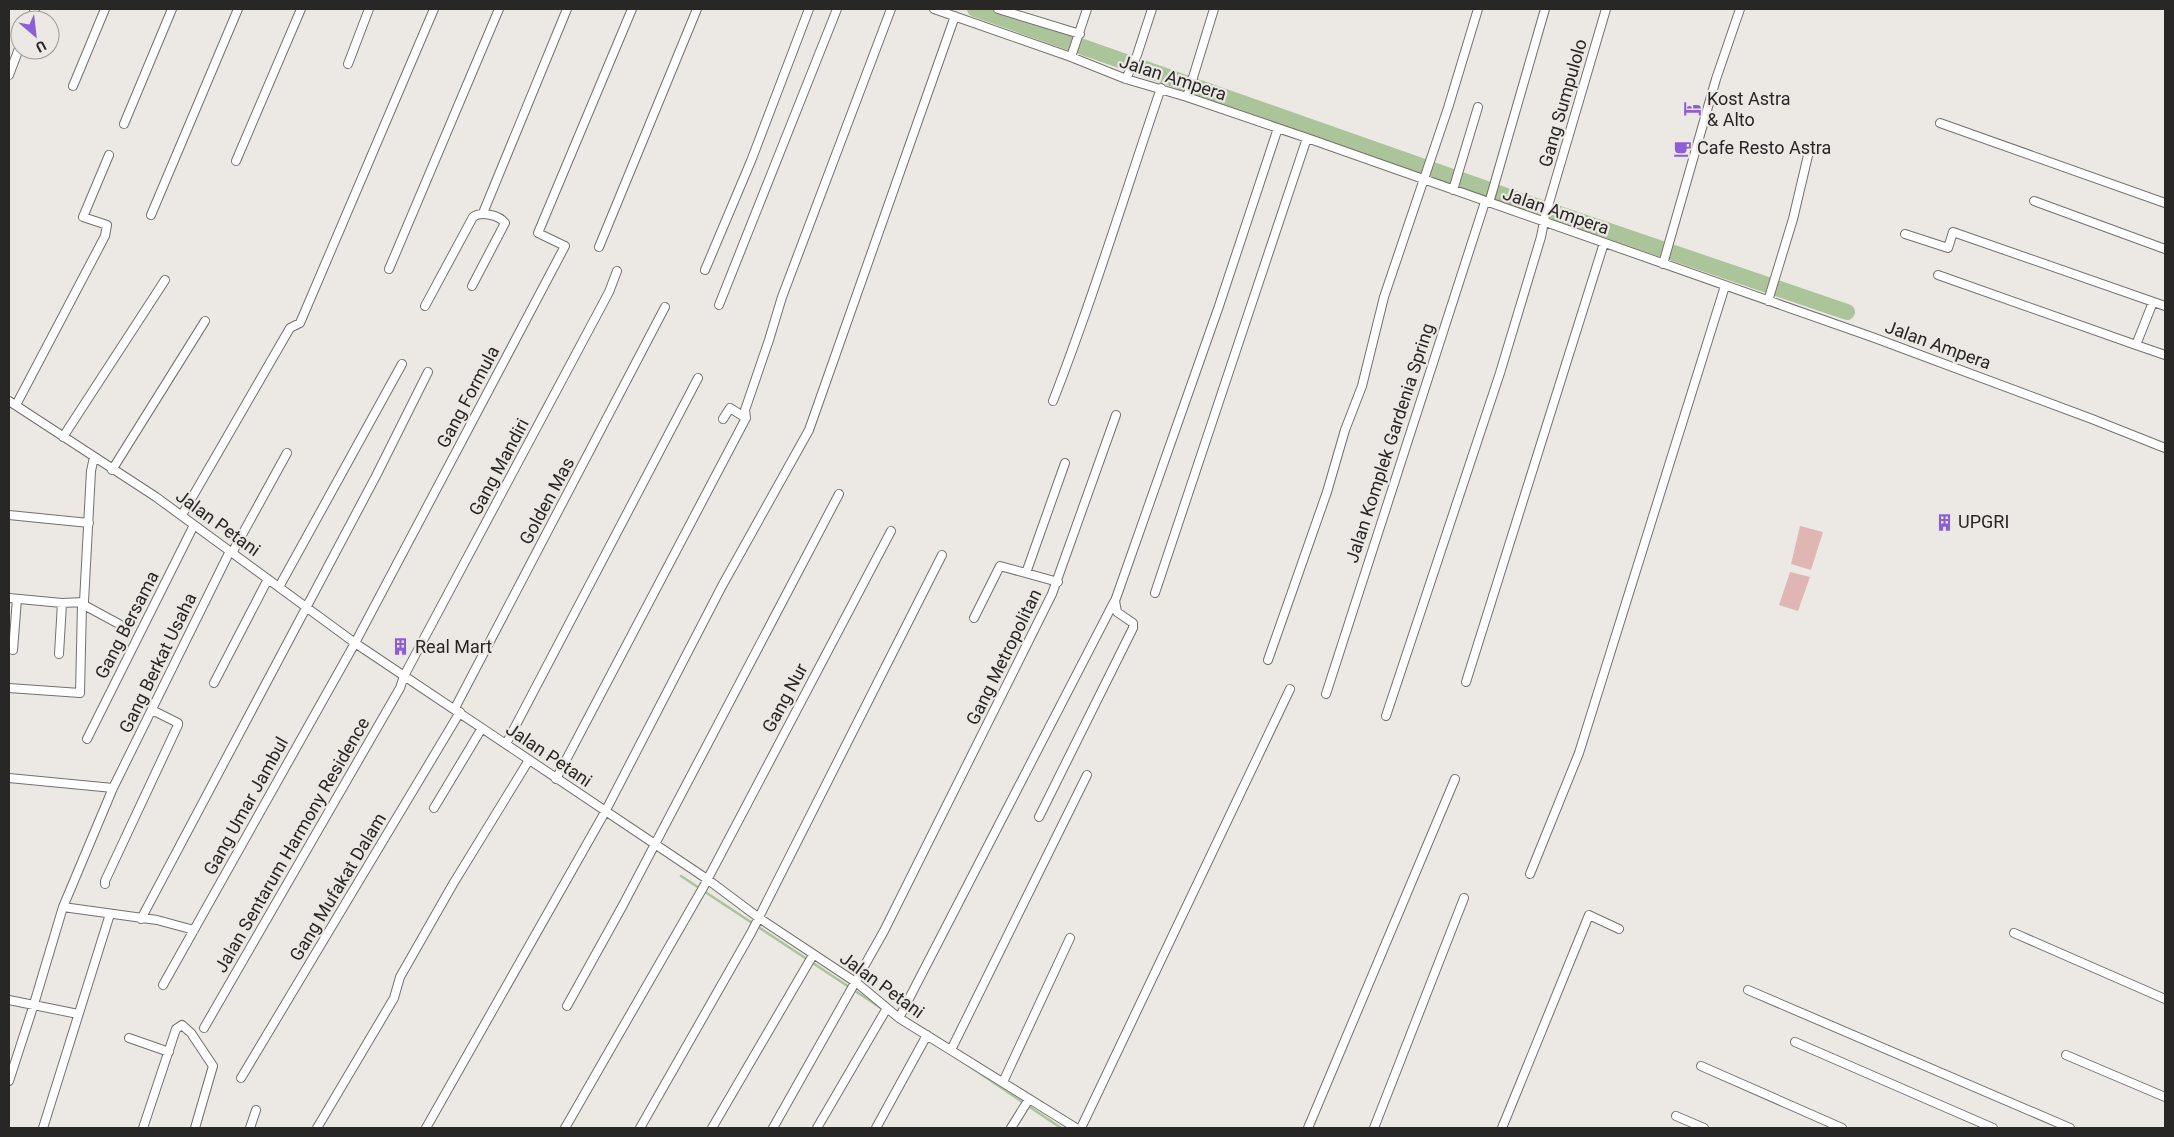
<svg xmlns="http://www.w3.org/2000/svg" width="2174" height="1137" font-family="Roboto,sans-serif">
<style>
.green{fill:#e0b6b4}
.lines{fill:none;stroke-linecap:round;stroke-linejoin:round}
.stream{stroke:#acc49a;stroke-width:2.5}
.river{stroke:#acc49a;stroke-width:16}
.minor-casing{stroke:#74716d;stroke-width:10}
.minor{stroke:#fff;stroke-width:8}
.labels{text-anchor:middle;stroke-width:4.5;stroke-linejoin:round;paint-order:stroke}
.street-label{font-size:18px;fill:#282726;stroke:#ece8e4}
.poi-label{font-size:18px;fill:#282726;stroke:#ece8e4;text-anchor:start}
</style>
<rect width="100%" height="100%" fill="#ece8e4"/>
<!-- green -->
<path class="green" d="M1800,526L1823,532L1811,570L1791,564Z
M1790,572L1810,577L1798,611L1779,605Z"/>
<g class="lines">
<!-- stream -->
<path class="stream" d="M681,876L884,1010
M960,1060L1061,1128"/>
<!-- river -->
<path class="river" d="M975,9L1518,200L1847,312"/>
<defs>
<path id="minor" d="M934,9L1071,57L1126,79L1187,97L1307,138L1872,337L2092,419L2165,448
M998,9L1080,34
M31,20L35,9
M1071,57L1087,9
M348,64L369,9
M9,75L20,46
M1126,79L1137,55L1152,9
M73,86L105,9
M1187,97L1214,9
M1940,123L2165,203
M124,124L172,9
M236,161L301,9
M1453,190L1478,107
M2034,201L2165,249
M1489,203L1545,9
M483,213L567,9
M151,215L238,9
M1905,234L1948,248L1953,232L2165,306
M599,247L697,9
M1663,264L1716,79L1740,9
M389,269L499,9
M705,270L751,161L809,9
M1938,275L2136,345
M1768,301L1793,219L1810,147
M2153,302L2136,345L2165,355
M719,305L837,9
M425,306L473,217C481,211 499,215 505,223L472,286
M9,401L156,497L355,643L707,879L759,918L857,983L899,1018L1076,1128
M1053,401C1093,299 1125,193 1161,88
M16,405L105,236L107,225L83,217L109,155
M723,419L730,408L746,418
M63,437L165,280
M112,470L205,321
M9,515L89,523
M182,515L290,328L300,323L434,9
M232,553L287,453
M1026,573L1065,463
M279,587L402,364
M1155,593L1307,138
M9,598L62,603L84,602L91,471L94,457
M974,618L1000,566L1058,582
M13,650L17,599
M59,654L62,603
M1268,660L1327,492L1345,430L1362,386L1384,297L1448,108L1478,9
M1466,682L1604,243
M214,683L268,579
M9,688L80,693L82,604L119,624
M1326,694L1485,202
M455,708L665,307
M1386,716L1500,373L1541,237L1545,216L1606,9
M87,739L194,525
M506,744L698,378
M9,778L113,788
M556,779L746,418L745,410L769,340L782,297L891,9
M434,808L482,728
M1039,817L1133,628V623L1117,612L1115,601L1219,306L1278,128
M1530,874L1579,753L1725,286
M105,884V881L178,725V723L152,710
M63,907L157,920L194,930
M141,919L376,476L428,372
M2014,933L2165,999
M163,985L355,643L565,246L538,233L632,9
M1748,990L2070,1128
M9,1000L78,1014
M567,1006L623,905L839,494
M899,1018L1114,602
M204,1028L400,688L404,676L609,292L617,271
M129,1038L169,1052
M1795,1042L1993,1128
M951,1050L1087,775
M2066,1055L2165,1097
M1701,1066L1842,1128
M241,1078L460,712
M9,1081L34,1004L63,907L113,788L230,551
M1003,1082L1070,938
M1676,1116L1704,1128
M43,1128L110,914
M143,1128L176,1029L182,1025L191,1033L213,1066L195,1128
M250,1128L256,1110
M317,1128L394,998L400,977L453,884L529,760
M426,1128L605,812L722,586L809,430L955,16
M565,1128L704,886L891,531
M640,1128L751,933L942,555
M712,1128L813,955
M773,1128L884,931L1052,594L1116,415
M817,1128L887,1008
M876,1128L927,1035
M1011,1128L1029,1099
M1081,1128L1290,689
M1308,1128L1455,779
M1374,1128L1464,898
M1502,1128L1589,915L1619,929"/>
</defs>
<!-- minor casing -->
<use href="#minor" class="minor-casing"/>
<!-- minor -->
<use href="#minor" class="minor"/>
</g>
<!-- icons -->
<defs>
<symbol id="hotel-bare" viewBox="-9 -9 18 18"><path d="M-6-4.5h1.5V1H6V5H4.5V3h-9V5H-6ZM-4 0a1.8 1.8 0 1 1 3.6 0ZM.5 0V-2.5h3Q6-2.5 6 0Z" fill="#8b5fd9" stroke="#ece8e4" stroke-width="2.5" paint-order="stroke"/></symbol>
<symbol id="cafe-bare" viewBox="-9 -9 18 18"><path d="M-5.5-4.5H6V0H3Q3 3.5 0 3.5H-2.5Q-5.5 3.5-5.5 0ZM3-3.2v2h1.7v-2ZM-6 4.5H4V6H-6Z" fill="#8b5fd9" stroke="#ece8e4" stroke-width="2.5" paint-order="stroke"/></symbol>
<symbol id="building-bare" viewBox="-9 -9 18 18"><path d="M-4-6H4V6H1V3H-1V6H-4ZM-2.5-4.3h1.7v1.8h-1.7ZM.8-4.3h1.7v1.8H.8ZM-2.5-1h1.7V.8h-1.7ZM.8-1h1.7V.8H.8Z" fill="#8b5fd9" stroke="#ece8e4" stroke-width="2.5" paint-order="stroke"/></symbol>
</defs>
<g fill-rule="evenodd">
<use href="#hotel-bare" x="1680" y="96" width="25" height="25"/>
<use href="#cafe-bare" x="1670" y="136" width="25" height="25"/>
<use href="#building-bare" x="1932" y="510" width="25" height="25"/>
<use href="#building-bare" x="388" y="634" width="25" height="25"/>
</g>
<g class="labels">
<!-- street labels -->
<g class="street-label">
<text transform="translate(1173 78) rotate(18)" y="6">Jalan Ampera</text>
<text transform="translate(1563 103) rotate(-74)" y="6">Gang Sumpulolo</text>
<text transform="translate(1556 211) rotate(19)" y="6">Jalan Ampera</text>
<text transform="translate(1938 345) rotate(20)" y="6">Jalan Ampera</text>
<text transform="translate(468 397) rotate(-62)" y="6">Gang Formula</text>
<text transform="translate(1390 443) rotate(-72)" y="6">Jalan Komplek Gardenia Spring</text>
<text transform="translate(499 467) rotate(-62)" y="6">Gang Mandiri</text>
<text transform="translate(547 501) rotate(-62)" y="6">Golden Mas</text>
<text transform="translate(218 523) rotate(36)" y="6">Jalan Petani</text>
<text transform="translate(127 625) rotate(-63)" y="6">Gang Bersama</text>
<text transform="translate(1004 657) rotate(-64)" y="6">Gang Metropolitan</text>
<text transform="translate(158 663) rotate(-64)" y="6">Gang Berkat Usaha</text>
<text transform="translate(785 698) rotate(-62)" y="6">Gang Nur</text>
<text transform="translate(549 755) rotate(34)" y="6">Jalan Petani</text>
<text transform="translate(246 806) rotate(-61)" y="6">Gang Umar Jambul</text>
<text transform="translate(292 845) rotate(-60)" y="6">Jalan Sentarum Harmony Residence</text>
<text transform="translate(338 887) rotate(-59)" y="6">Gang Mufakat Dalam</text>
<text transform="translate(882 985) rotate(36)" y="6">Jalan Petani</text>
</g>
<!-- poi labels -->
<g class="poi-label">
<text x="1707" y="105">Kost Astra<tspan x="1707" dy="21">&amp; Alto</tspan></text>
<text x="1697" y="154">Cafe Resto Astra</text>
<text x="1958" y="528">UPGRI</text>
<text x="415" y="653">Real Mart</text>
</g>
</g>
<!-- border -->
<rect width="2174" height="1137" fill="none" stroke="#282726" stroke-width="20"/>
<!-- north arrow -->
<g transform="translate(35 35) rotate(152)"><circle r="24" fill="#ece8e4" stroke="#9e9b98"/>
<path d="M0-4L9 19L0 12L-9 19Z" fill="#8b5fd9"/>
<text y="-8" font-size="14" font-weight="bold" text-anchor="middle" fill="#282726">U</text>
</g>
</svg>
